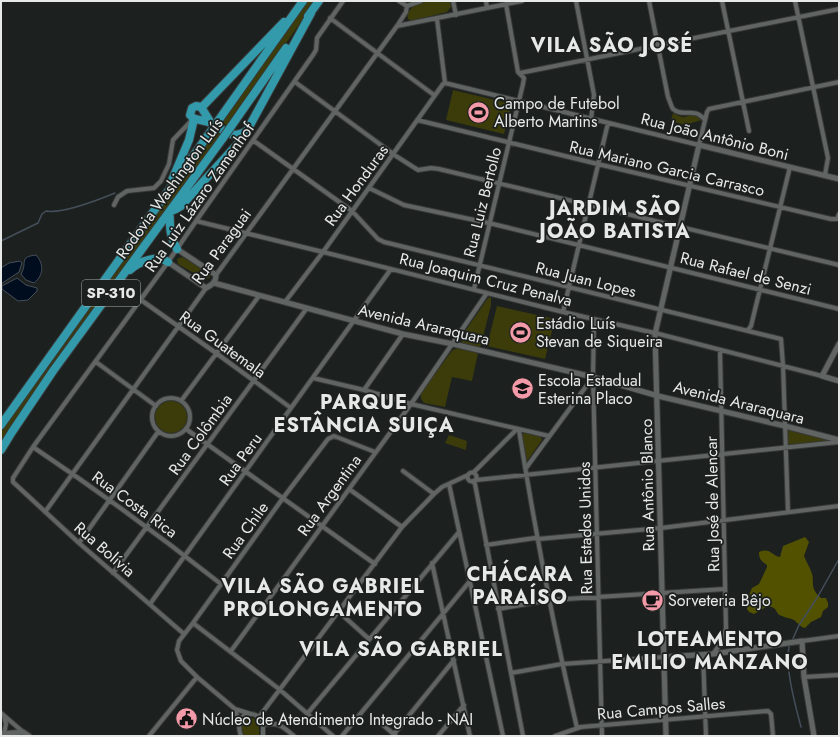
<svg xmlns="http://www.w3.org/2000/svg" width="840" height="737" font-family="Jost,sans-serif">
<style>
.green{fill:#3b3c0a}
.forest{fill:#515100}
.water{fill:#000d1e;stroke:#454f5b}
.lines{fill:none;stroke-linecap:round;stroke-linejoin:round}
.stream{stroke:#454f5b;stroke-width:1.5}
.minor-casing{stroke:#383a3a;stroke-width:6}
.tertiary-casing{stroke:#383a3a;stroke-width:7}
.motorway-casing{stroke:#383a3a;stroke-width:10}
.minor{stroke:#606563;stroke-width:4}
.tertiary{stroke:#606563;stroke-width:5}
.motorway{stroke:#339aab;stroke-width:8}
.motorway-bridge-casing{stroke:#383a3a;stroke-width:10;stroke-linecap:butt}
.motorway-bridge{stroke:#339aab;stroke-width:8}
.labels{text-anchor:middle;stroke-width:3.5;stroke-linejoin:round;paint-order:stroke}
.shield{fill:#1c201f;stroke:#a9adac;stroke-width:1}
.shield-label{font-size:15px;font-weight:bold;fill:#e6e9e8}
.poi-label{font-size:16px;fill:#e6e9e8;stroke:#1c201f;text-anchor:start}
.street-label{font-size:16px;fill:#e6e9e8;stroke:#1c201f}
.district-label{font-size:20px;font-weight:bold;letter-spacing:1px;fill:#e6e9e8;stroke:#1c201f}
</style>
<rect width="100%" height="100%" fill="#1c201f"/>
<!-- green -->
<path class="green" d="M307,1H316L227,126L221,121Z
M424,1H450L451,7L447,12L412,21L408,19L407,14L414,5Z
M453,90L512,104L504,134L446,120Z
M673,113C676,115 681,117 685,117C689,116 690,114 694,113L702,119V120L685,125L671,121Z
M215,130L221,134L1,446V431L16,408Z
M182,257L209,272L210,276L209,278L204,279L178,264L177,259Z
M491,297V305L481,345L479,348L462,343L461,337L488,298Z
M497,306L555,319L545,359L487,346Z
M459,348L478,353L472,381L452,377L445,407L424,403L421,399V393L451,352L453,350Z
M155 417a16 16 0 1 1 32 0a16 16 0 1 1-32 0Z
M788,430L827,440V441L790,445L788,443Z
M524,433L541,437L542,440L527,461L522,435Z
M449,435L467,441L466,450L445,443Z
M249,717C259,719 260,727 259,736H244C240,728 240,719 249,717Z"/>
<!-- forest -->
<path class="forest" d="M805,537L809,542L804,556C806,561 809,566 811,571C816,583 808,586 821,598H826L828,603V607L823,611L821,617L811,622L805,628C800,627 798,623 794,620C790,618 786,618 782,616C778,615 777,612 775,609C768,603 760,611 754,614L749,612L747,609V600L752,588L759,584L767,567V565C761,561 759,559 759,552C770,547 771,555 780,557L783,546Z"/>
<!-- water -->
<path class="water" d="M36,255C44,264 44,275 34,283L26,280L21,274C28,263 18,257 36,255Z
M20,261L22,263L19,272L1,284V268L9,263Z
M17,278L26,285L37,288V291L28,300L18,301L2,289V286Z"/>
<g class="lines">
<!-- stream -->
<path class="stream" d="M1,241L38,223L42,214L46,211C63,214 98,200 115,193
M792,641L799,625L817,598L839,559
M790,644C783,662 796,708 801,727"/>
<defs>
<path id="minor" d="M399,1L407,6
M453,1L456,15
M486,1L487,8
M576,1L594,95L591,119
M649,1L668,97C670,101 671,106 673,109C683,118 694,106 705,120
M722,1L749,131
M795,1L828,158L825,175
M330,18L434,95
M437,19L445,83
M397,26L522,1
M520,73L839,9
M295,82L396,156L418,170L431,168L439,169L839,265
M445,83L699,145L707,112L709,109L839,82
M417,120L602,165L831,219H837L839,214
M254,141L352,211L378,239L384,242L781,339L783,365L788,512
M369,188L404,205L493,224L839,309
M114,205L118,197L127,191L154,188L161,181L169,164L173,140L192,120
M196,221L323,252L563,312L659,334L822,376
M216,275L397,26L406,12L407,6L421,1
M474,289L523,84L524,78L518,72L506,4
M141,300L216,353L291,408
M285,302L323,252L443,84L445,83
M563,312L608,123
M594,320L593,377L602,736
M748,330L751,326L790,167
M96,362L156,406
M313,378L364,390L411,404L549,436
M364,390L403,334
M152 417a19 19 0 1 1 38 0a19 19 0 1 1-38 0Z
M181,401L259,296
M186,429L375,564
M519,430C535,530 554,630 577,728
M33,447C97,490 160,536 221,584
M526,468L593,377
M403,471L434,494
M474,472L517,429
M467.5 477a4.5 4.5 0 1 1 9 0a4.5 4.5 0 1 1-9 0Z
M476,480L839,442
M473,481L475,484L523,736
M449,484L503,736
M349,489L402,527
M45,512L206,288
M79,543L158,432
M486,545L535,538L538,539L661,528L839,506
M432,563L470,736
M113,573L307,308
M150,604L391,269
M498,609L550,600L725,589
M339,612L369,639
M193,623L279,689L333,736
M184,634L79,543L13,482V478L33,447L168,262L196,221L313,55L316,50L317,38L343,1
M802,641L839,636
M231,651L411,404L487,293
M713,654L723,640L726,628L720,350
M703,655L706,736
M511,673L562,664L664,657
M804,677L839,675
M235,709L239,722
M1,713L23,732
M251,714L235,709L197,677L181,661L177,650L179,641L193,623L283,498L328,439L334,436L375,452
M307,714L459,532
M259,717L402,527L434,494L442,487L468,475
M263,725C279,722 282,726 294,736
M383,725L396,736
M4,734L6,724L4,716
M394,734L454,660
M149,736L197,677
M241,736C235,721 245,706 260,718L263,725V736
M342,736L470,581
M438,736L464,705
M555,736L581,727L768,711L771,714L773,736"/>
<path id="tertiary" d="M168,262L206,288C212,285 216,282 216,275L177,249
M214,283L403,334L453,344L593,377L658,396L785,426L839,440
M839,344L822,376L839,381
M664,657L713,654L802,641L804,677L814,736
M1,734L23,732L29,736
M666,736L655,334L699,145L839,179"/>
<path id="motorway" d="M308,16L319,1
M202,107L284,22
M218,121L303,1
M211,123L201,107L196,106L192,108L190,115L193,118C199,121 206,120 211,123C226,130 231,141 248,130
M230,128L286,48
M172,180L189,140L194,119
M177,249C173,242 170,234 170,225C170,220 170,217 169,212L176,209L181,206L243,138L311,13
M130,270C139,261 158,255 168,262
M1,425L211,131
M1,450L12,432L53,371L223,138"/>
</defs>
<!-- minor casing -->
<use href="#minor" class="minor-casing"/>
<!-- tertiary casing -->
<use href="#tertiary" class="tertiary-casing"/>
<!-- motorway casing -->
<use href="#motorway" class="motorway-casing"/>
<!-- minor -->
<use href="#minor" class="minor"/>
<!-- tertiary -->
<use href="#tertiary" class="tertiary"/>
<!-- motorway -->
<use href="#motorway" class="motorway"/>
<defs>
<path id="motorway-bridge" d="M211,131L218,121
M223,138L230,128"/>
</defs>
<!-- motorway-bridge casing -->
<use href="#motorway-bridge" class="motorway-bridge-casing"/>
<!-- motorway-bridge -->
<use href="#motorway-bridge" class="motorway-bridge"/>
</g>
<!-- icons -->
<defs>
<symbol id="stadium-disc" viewBox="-11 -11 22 22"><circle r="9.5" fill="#f39aa8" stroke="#1c201f"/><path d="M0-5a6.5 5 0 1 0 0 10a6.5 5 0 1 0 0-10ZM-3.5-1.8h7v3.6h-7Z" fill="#111"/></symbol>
<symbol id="school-disc" viewBox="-11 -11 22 22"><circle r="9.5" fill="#f39aa8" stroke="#1c201f"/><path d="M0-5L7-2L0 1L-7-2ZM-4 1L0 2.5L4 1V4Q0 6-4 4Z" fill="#111"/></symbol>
<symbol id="cafe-disc" viewBox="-11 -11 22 22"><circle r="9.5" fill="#f39aa8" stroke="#1c201f"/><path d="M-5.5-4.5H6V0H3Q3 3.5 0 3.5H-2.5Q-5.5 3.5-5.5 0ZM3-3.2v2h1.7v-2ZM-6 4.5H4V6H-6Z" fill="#111"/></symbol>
<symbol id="civic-disc" viewBox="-11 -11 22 22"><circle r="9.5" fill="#f39aa8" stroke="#1c201f"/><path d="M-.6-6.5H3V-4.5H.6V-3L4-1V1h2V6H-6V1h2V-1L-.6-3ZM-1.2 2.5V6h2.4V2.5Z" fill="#111"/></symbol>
</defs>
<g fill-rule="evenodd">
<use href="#stadium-disc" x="466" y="100" width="25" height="25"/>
<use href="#stadium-disc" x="508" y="320" width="25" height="25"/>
<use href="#school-disc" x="510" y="376" width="25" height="25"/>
<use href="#cafe-disc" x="640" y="588" width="25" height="25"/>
<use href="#civic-disc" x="174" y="706" width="25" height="25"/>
</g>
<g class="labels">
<!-- shield labels -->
<rect class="shield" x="82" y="280" width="58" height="26" rx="3"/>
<g class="shield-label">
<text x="111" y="298">SP-310</text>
</g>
<!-- poi labels -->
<g class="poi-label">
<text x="494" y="109">Campo de Futebol<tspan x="494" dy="18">Alberto Martins</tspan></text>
<text x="536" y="329">Estádio Luís<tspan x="536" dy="18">Stevan de Siqueira</tspan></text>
<text x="538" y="386">Escola Estadual<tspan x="538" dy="18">Esterina Placo</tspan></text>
<text x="668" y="606">Sorveteria Bêjo</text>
<text x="202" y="725">Núcleo de Atendimento Integrado - NAI</text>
</g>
<!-- street labels -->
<g class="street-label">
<text transform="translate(715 136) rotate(14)" y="6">Rua João Antônio Boni</text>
<text transform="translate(667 168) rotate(13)" y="6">Rua Mariano Garcia Carrasco</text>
<text transform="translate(356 185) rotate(-54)" y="6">Rua Honduras</text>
<text transform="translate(169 188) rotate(-54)" y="6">Rodovia Washington Luís</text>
<text transform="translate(199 197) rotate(-55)" y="6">Rua Luiz Lázaro Zamenhof</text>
<text transform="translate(482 202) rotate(-76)" y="6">Rua Luiz Bertollo</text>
<text transform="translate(221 246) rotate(-54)" y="6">Rua Paraguai</text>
<text transform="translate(746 273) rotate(14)" y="6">Rua Rafael de Senzi</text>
<text transform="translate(486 279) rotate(14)" y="6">Rua Joaquim Cruz Penalva</text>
<text transform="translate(586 279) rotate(14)" y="6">Rua Juan Lopes</text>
<text transform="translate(424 324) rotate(13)" y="6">Avenida Araraquara</text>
<text transform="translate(223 344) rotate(36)" y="6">Rua Guatemala</text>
<text transform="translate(739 402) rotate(14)" y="6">Avenida Araraquara</text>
<text transform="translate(200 434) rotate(-54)" y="6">Rua Colômbia</text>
<text transform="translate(240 459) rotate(-54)" y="6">Rua Peru</text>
<text transform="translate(647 485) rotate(-91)" y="6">Rua Antônio Blanco</text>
<text transform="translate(329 495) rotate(-54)" y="6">Rua Argentina</text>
<text transform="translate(135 504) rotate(36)" y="6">Rua Costa Rica</text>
<text transform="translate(712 504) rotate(-91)" y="6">Rua José de Alencar</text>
<text transform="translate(585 528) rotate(-91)" y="6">Rua Estados Unidos</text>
<text transform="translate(245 530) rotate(-54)" y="6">Rua Chile</text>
<text transform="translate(105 549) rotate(41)" y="6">Rua Bolívia</text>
<text transform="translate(661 708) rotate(-5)" y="6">Rua Campos Salles</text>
</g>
<!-- district labels -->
<g class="district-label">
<text x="612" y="52">VILA SÃO JOSÉ</text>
<text x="615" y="215">JARDIM SÃO<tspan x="615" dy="23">JOÃO BATISTA</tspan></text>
<text x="364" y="409">PARQUE<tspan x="364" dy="23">ESTÂNCIA SUIÇA</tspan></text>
<text x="520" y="581">CHÁCARA<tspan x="520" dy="23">PARAÍSO</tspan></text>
<text x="323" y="593">VILA SÃO GABRIEL<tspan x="323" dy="23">PROLONGAMENTO</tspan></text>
<text x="710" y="646">LOTEAMENTO<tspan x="710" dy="23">EMILIO MANZANO</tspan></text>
<text x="401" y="656">VILA SÃO GABRIEL</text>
</g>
</g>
<!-- border -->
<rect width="840" height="737" fill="none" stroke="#e6e9e8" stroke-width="4"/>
</svg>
